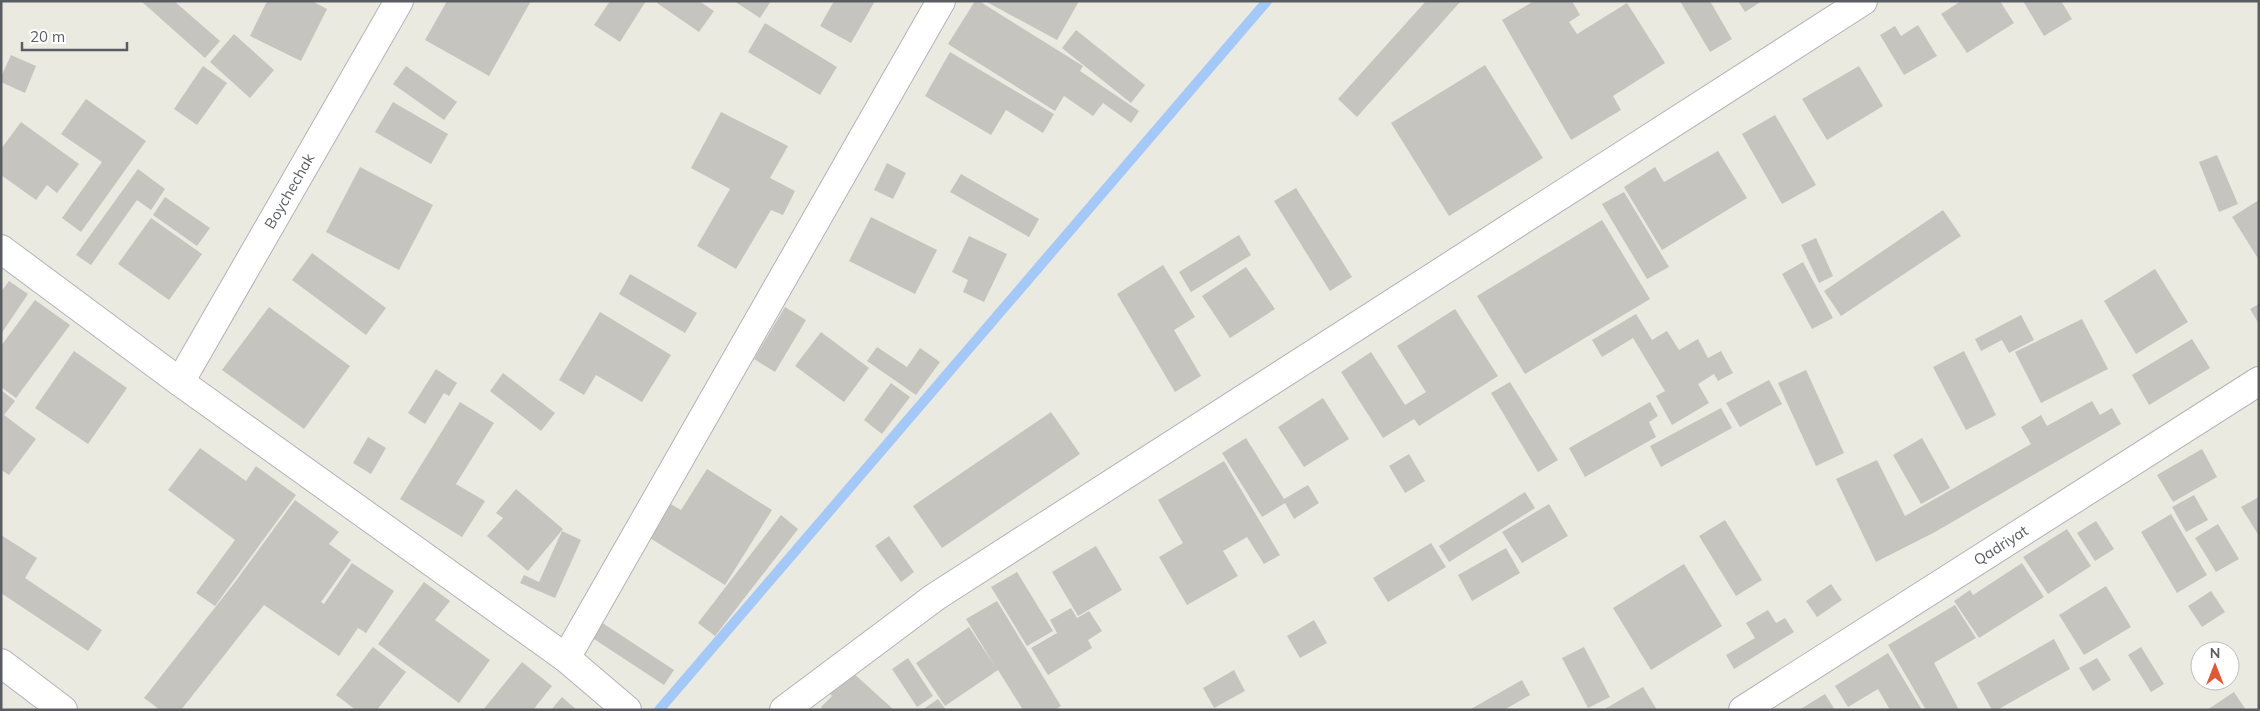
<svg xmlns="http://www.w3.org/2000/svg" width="2260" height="711" font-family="Mulish,sans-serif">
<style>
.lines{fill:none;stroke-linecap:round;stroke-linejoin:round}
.stream{stroke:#a4c8f8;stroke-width:10}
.building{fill:#c6c4be}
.minor-casing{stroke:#b2b3b8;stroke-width:30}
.minor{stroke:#fff;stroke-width:28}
.labels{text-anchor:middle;stroke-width:4.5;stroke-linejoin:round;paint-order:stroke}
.street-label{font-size:15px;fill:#595c61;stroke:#fff}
</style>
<rect width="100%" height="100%" fill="#ebeae1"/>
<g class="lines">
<!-- stream -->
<path class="stream" d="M659,710L1267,1"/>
</g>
<!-- building -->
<path class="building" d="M141,1H174L220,41L205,58Z
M267,1H312L327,9L301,61L250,36Z
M447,1H531L489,76L425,40Z
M610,1H646L620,42L594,25Z
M658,1H699L714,11L699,32L657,3Z
M734,1H771L760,18Z
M834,1H875L851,43L820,26Z
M975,1H979L1083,66L1080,71L1139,111L1131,123L1103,103L1093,116L1064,96L1055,111L948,44Z
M985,1H1079L1057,40Z
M1426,1H1461L1357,117L1338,99Z
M1534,1H1572L1580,15L1569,22L1577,34L1627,3L1665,63L1613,96L1621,110L1571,140L1502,20Z
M1680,1H1710L1732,39L1710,52Z
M1738,1H1762L1745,12Z
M1961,1H2000L2014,23L1967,53L1941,14Z
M2023,1H2061L2072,19L2044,36Z
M765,23L837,67L820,95L748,52Z
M1918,25L1937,56L1904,75L1880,35L1895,26L1901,36Z
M1076,30L1145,85L1131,103L1062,48Z
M234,34L274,70L250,98L210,62Z
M950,52L1054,114L1043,133L1006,110L991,135L925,96Z
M11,55L36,66L25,93L1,82V77Z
M1485,65L1543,158L1449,216L1391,123Z
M203,66L227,83L197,125L174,109Z
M406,66L457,102L444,120L393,84Z
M1859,66L1883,106L1827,140L1802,99Z
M86,99L146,141L81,232L62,218L102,162L61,134Z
M393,102L448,134L431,164L375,132Z
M721,112L788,146L770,178L795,191L783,215L771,210L736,269L697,246L730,189L691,168Z
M1775,115L1816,185L1782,204L1742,134Z
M21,122L79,164L57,193L47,185L36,200L1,175V149Z
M1718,151L1747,198L1662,250L1624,187L1655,167L1664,182Z
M2217,155L2238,204L2219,212L2199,162Z
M887,163L906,173L893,199L874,190Z
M360,167L433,205L399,270L326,232Z
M138,169L165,189L151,210L137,200L91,265L76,255Z
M961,174L1039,219L1029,237L950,192Z
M1296,188L1352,277L1330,291L1274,201Z
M1624,192L1669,267L1647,279L1602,204Z
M165,197L210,228L197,246L153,215Z
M2259,200V260L2232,217Z
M1943,210L1961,236L1841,316L1824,291Z
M871,217L937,250L915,294L849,261Z
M151,218L202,254L169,300L118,264Z
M1602,220L1650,299L1525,374L1477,296Z
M1239,235L1251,255L1191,292L1179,272Z
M969,236L1007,254L984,302L963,292L968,280L952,272Z
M1816,238L1833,276L1819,283L1801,245Z
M312,253L386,308L366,335L292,280Z
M1803,262L1833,318L1812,329L1782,274Z
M1163,265L1195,317L1174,330L1201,376L1175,392L1117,294Z
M1246,267L1275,309L1230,338L1202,296Z
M2155,269L2188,322L2136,354L2104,301Z
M630,274L697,313L685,333L619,294Z
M9,281L28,294L1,334V292Z
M35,300L70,325L16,398L1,387V346Z
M2259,304V324L2250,309Z
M269,307L350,366L304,429L222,370Z
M785,307L806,320L775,372L754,359Z
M1455,309L1498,376L1419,426L1414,419L1383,438L1341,372L1371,352L1405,405L1426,392L1397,346Z
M600,312L671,355L642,402L596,375L584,395L559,380Z
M1636,314L1652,340L1667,331L1679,350L1698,339L1708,358L1721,351L1733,373L1718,381L1714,374L1698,384L1709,403L1672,425L1656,396L1665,391L1633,338L1602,357L1592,340Z
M2021,315L2034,340L2009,353L2002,340L1981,351L1975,339Z
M2082,319L2108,369L2041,403L2015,352Z
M821,332L869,368L844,402L795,366Z
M2192,339L2210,368L2149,405L2132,375Z
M877,347L907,367L920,348L940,362L916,395L867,361Z
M74,351L127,388L88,444L35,408Z
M1964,351L1996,415L1966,430L1933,367Z
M436,369L457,383L449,396L444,393L425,424L408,413Z
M1806,370L1844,453L1816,466L1778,383Z
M503,373L555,413L541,431L490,391Z
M1769,380L1782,404L1740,427L1726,403Z
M1510,382L1558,460L1538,472L1491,393Z
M891,383L910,397L882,434L864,420Z
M1,390L15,401L4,415L36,439L9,475L1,470Z
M1323,398L1349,439L1304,467L1278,427Z
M2092,401L2100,415L2112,408L2121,424L1935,532L1876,562L1836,479L1877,460L1905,516L2031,444L2021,427L2041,415L2047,426Z
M460,402L494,423L456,484L485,501L462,537L400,499Z
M1650,402L1658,416L1649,422L1656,437L1585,477L1569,448Z
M1721,408L1732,428L1661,467L1650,446Z
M1051,412L1080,454L942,548L913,506Z
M368,437L386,448L371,474L353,463Z
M1246,438L1284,499L1308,485L1319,503L1294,519L1285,503L1262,517L1222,453Z
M1922,438L1950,488L1921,504L1893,455Z
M200,448L246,481L256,466L296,495L215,606L196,593L235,540L168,490Z
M2202,449L2217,477L2173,502L2157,475Z
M1409,454L1425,481L1405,493L1389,466Z
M1224,461L1280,555L1264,564L1247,537L1223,551L1238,576L1187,605L1159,557L1183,543L1158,500Z
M707,469L772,510L725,585L642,533L664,500L681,510Z
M516,489L563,529L528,571L487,536L503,518L496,513Z
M1525,492L1535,508L1449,562L1439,546Z
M2194,495L2208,520L2186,532L2172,507Z
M2259,497V536L2241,507Z
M295,500L339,532L329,544L351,560L321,602L324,604L352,563L394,591L366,633L358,628L339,656L264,605L181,710H160L144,698L235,582Z
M1549,504L1568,536L1522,563L1502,532Z
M2171,514L2207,575L2177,593L2141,532Z
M781,515L798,529L715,636L698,623Z
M1725,520L1762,580L1736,596L1699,536Z
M2096,521L2114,549L2095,561L2077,533Z
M2218,524L2239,559L2216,572L2195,538Z
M2067,529L2091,566L2048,594L2023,557Z
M562,531L581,540L555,598L520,583L524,575L539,582Z
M1,535L37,558L25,578L102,630L88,651L1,593Z
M889,536L914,572L901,582L875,546Z
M1431,543L1446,567L1388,602L1373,578Z
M1096,546L1122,590L1078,616L1052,572Z
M1506,548L1520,573L1472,601L1458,575Z
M2022,563L2044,597L1979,638L1954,601L1970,590L1973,595Z
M1684,564L1722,626L1651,670L1613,608Z
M1017,572L1053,631L1027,646L991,587Z
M424,582L450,601L435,620L490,660L459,703L378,644Z
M1831,584L1842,600L1817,617L1806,601Z
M2106,586L2131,627L2084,655L2059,615Z
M2211,591L2225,612L2202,627L2188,606Z
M997,601L1061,706L1055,710H1023L998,670L945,706L916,663L969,627L995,666L966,619Z
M1955,605L1976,638L1934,663L1959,710H1926L1888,645Z
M1071,608L1077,618L1089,611L1102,631L1088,640L1092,648L1048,675L1031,648L1057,633L1050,620Z
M1768,610L1776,623L1785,618L1794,632L1734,669L1726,655L1755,638L1746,623Z
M1314,620L1327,643L1300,658L1287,636Z
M601,622L674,670L664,685L591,637Z
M2054,639L2070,669L1997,710H1992L1977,683Z
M373,647L406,672L377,710H356L336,695Z
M1584,647L1610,697L1588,708L1562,658Z
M2141,647L2164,684L2151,692L2128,655Z
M1888,653L1922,710H1890L1878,689L1848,707L1835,686Z
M908,658L933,696L917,707L892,669Z
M2097,658L2111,680L2093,691L2079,668Z
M522,662L552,686L533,710H483Z
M1234,670L1245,691L1214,708L1203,688Z
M851,671L894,710H823L821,707L832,696L830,694Z
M1522,680L1530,695L1504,710H1469Z
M1643,687L1657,710H1603L1627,696Z
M2234,692L2246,710H2207Z
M1825,694L1835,710H1799Z
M562,697L577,710H551Z
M938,699L946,710H922Z"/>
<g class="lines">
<defs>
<g id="minor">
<path d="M1,249L180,382L566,658L627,710"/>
<path id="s1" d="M180,382L399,1"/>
<path d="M566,658L941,1"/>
<path d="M1,663L63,710"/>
<path d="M784,710L935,597L1863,1"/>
<path id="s2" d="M1743,710L2259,381"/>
</g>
</defs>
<!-- minor casing -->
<use href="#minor" class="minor-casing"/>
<!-- minor -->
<use href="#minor" class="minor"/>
</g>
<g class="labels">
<!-- street labels -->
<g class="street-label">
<text dy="5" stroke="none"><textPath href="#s1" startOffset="220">Boychechak</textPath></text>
<text dy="5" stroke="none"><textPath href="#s2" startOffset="306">Qadriyat</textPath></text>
</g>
</g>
<!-- border -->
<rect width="2260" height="711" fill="none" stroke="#595c61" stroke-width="5"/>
<!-- north arrow -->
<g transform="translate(2215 666)"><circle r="24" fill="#ffffff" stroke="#bdbec0"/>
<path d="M0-4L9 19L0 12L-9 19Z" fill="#dc5a37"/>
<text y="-8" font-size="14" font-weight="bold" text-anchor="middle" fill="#595c61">N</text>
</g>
<!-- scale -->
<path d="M22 42v8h105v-8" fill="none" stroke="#595c61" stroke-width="2.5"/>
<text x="30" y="42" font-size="15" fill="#595c61" stroke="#ffffff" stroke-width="4" paint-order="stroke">20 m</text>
</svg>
